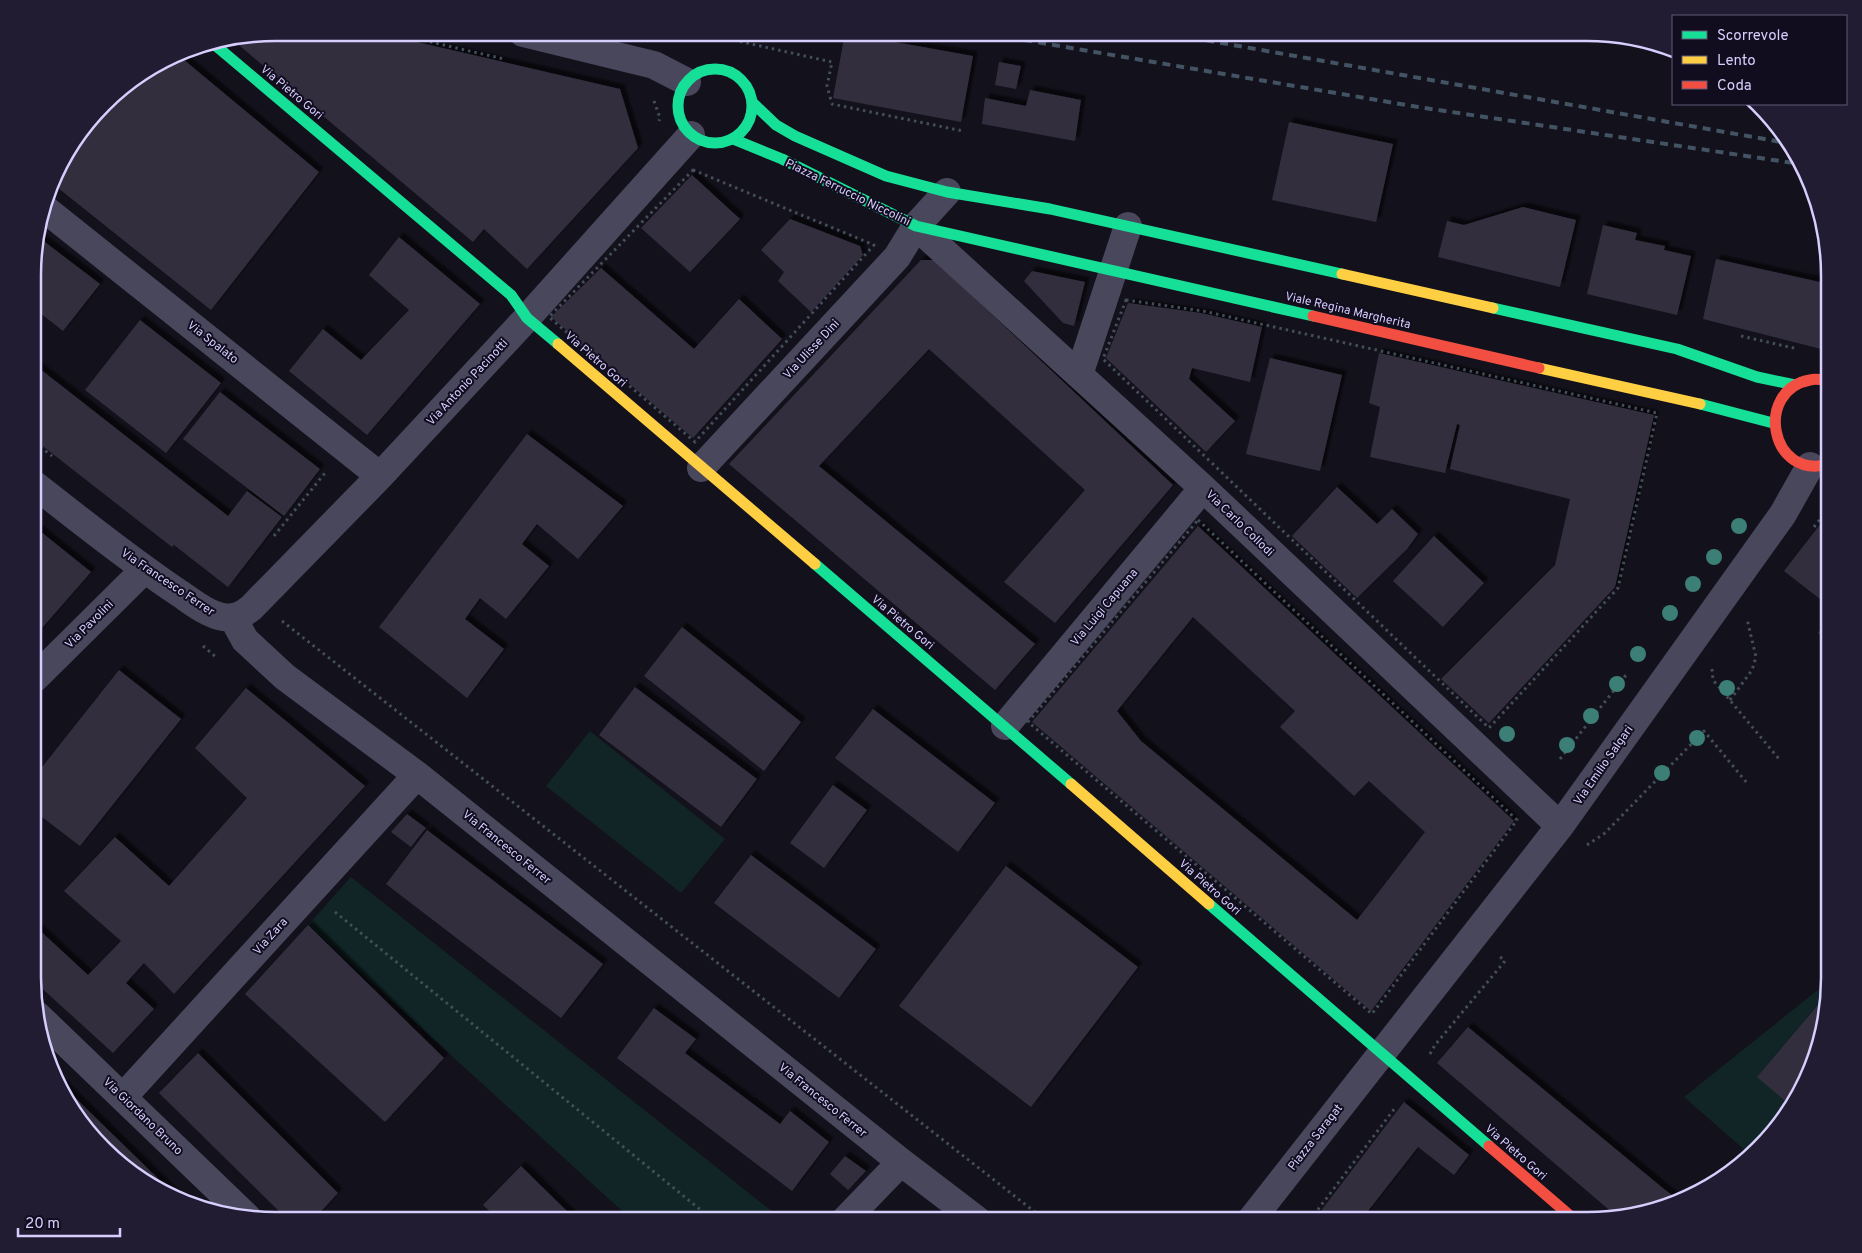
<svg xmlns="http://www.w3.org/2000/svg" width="1862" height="1253" font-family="Overpass,sans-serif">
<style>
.green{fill:#112527}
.building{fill:#322f3d;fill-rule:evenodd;filter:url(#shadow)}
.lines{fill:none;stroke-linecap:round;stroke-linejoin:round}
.path{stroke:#434e5b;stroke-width:3;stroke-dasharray:2.5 4;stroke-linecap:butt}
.street{stroke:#49475c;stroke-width:28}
.fast{stroke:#16e098;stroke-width:11}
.slow{stroke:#ffcf43;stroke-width:11}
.jam{stroke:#f24e42;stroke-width:11}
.rail{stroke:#425363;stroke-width:4;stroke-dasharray:8 6;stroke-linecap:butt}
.tree{fill:#3c7f76}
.labels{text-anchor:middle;stroke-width:4;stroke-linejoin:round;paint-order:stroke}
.street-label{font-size:12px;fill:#d6cefd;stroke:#110d1f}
.rim{fill:none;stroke:#d6cefd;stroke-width:2.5}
</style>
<defs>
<filter id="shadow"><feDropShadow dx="4.5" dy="-4.5" stdDeviation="1" flood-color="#0009"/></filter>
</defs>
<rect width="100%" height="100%" fill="#13111b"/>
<!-- green -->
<path class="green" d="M590,731L725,839L681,893L546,786Z
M351,877L783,1220H632L308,925Z
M1829,981V993L1817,1056L1779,1125L1747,1152L1684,1097Z"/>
<!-- building -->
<path class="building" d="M275,32L378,33L620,89L638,148L527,269L484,229L473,242L234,41Z
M845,33L973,56L961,122L833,98Z
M177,54L319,172L211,310L53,184L58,168L115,93Z
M999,62L1021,66L1016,89L995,85Z
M1030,90L1081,100L1075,141L982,124L985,98L1026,106Z
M1289,122L1393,144L1376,222L1272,200Z
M692,175L740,219L690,272L641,228Z
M1523,207L1576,220L1560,287L1438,257L1447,221L1464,225Z
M790,219L860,246L863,255L811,312L778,281L784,272L761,250Z
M1603,225L1637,233L1635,240L1665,246L1664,250L1691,256L1677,315L1587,294Z
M37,236L100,284L63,331L35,309V244Z
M399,237L480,304L367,435L289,371L323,329L361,360L409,310L369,275Z
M1716,259L1829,284V351L1703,319Z
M921,260H934L1173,485L1055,623L1004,582L1085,490L929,349L819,466L1035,644L995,690L729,464Z
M601,268L694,349L739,299L782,339L693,438L551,317Z
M1032,271L1085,282L1074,326L1063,323L1024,281Z
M1128,303L1201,313L1262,327L1250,382L1192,368L1189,379L1235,421L1206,452L1106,358Z
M140,320L221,383L166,453L85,390Z
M1379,353L1654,415L1615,587L1489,723L1441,679L1555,565L1570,499L1450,469L1460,425L1457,424L1445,473L1370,457L1380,407L1369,403Z
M1270,358L1342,375L1320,471L1246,454Z
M35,365L228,516L247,491L282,517L228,587L174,545L172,547L35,440Z
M220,392L320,469L284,516L183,439Z
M527,434L623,506L578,559L537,524L522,544L549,566L506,619L480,598L465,619L504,649L467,698L379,627Z
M1337,487L1377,524L1392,509L1418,534L1407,549L1357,598L1292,536Z
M1829,513V606L1784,571Z
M1198,526L1514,821L1371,1011L1032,722ZM1193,617L1295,711L1280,727L1354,796L1369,781L1425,832L1357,920L1141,741L1117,711Z
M35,527L91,572L35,636Z
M1434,536L1484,583L1443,627L1393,581Z
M1829,619V641L1818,633Z
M682,627L801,722L764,771L644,676Z
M119,670L181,719L80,846L42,817L35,825V776Z
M635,687L757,779L721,827L599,735Z
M246,688L365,786L174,994L144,963L126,983L154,1009L113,1053L35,982V926L88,975L121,941L64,891L115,837L169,886L247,798L195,748Z
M873,709L995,803L958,852L835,758Z
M833,785L867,810L824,868L790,843Z
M407,814L426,828L411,847L391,832Z
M427,830L603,964L561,1018L386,884Z
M751,855L876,949L839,998L714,903Z
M1006,866L1138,967L1031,1107L899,1006Z
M308,925L444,1058L385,1122L245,994Z
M1829,992L1817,1056L1790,1105L1757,1077Z
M654,1008L696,1039L685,1053L780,1124L790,1111L829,1142L792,1191L617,1058Z
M1468,1027L1664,1189L1677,1199L1614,1214L1437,1063Z
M198,1053L338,1193L313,1220H288L159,1093Z
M59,1082L175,1195V1196L128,1170L65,1099Z
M1404,1102L1469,1155L1454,1175L1418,1147L1361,1220H1314Z
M845,1156L866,1171L848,1190L830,1174Z
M521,1166L576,1220H499L483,1205Z
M1545,1215L1553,1220H1540Z"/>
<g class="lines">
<!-- path -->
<path class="path" d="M392,33L504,59
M702,33L832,62L827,86L832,104L963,131
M654,101L660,118L659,121
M693,170L874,245L695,442L549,317Z
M1126,300L1203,311L1657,413L1618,588L1489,728L1103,359Z
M1741,336L1798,349
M35,443L52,456
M1198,520L1517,820L1372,1014L1028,722Z
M1814,527L1829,508
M274,536L325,473
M282,621L1045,1220
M203,646L217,658
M1712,669L1713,680L1779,759
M1730,700L1752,670L1756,657L1747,619
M1560,759L1626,675
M1587,845L1605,833L1704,731L1747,783
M335,912L713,1220
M1430,1054L1435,1045L1505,961L1498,955
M1310,1220L1395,1108"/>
<!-- street -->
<path class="street" d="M523,33L654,65L687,82
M45,209L380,476
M916,226L1203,488L1560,826
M1079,375L1128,226
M701,468L897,257L916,226L947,192
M35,485C81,521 127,558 176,591C190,600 206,614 223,617C234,619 242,615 251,608L380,476L527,318L691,135
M233,618L245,640L285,677L417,775L901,1162L977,1220
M35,678L144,570
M1005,726L1203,488
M37,1015L248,1218
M123,1097L417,775
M845,1220L901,1162
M1251,1220L1560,826L1783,514L1810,466"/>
<!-- fast -->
<path class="fast" d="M215,45L511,295L527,318L558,344
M678 106a37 37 0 1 1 74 0a37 37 0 1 1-74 0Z
M753,103L776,125L795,136L886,176L947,192L1050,209L1342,274
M733,139L782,159L916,226L1313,316
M1493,308L1677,349L1757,377L1795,385
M1700,404L1773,423
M815,564L1071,784
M1209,904L1489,1146"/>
<!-- slow -->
<path class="slow" d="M1342,274L1493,308
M558,344L815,564
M1539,368L1700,404
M1071,784L1209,904"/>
<!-- jam -->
<path class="jam" d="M1313,316L1539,368
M1829,381C1823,380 1816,378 1810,380C1754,390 1770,481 1829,464
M1489,1146L1575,1220"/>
<!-- rail -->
<path class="rail" d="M983,33L1418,107L1800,164
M1165,33L1787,143"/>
</g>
<!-- trees -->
<g class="tree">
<circle cx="1739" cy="526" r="8"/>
<circle cx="1714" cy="557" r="8"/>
<circle cx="1693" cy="584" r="8"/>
<circle cx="1670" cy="613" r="8"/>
<circle cx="1638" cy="654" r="8"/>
<circle cx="1617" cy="684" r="8"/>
<circle cx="1727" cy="688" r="8"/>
<circle cx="1591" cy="716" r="8"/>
<circle cx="1507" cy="734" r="8"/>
<circle cx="1697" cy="738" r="8"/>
<circle cx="1567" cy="745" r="8"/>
<circle cx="1662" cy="773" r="8"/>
</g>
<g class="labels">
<!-- street labels -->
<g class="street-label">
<text transform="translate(292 92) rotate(40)" y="4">Via Pietro Gori</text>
<text transform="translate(848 192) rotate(26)" y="4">Piazza Ferruccio Niccolini</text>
<text transform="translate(1348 310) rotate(13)" y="4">Viale Regina Margherita</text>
<text transform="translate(213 342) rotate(38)" y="4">Via Spalato</text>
<text transform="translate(811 349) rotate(-47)" y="4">Via Ulisse Dini</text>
<text transform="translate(596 359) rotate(41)" y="4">Via Pietro Gori</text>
<text transform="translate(467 382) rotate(-47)" y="4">Via Antonio Pacinotti</text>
<text transform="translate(1240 523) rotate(44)" y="4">Via Carlo Collodi</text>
<text transform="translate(168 582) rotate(34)" y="4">Via Francesco Ferrer</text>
<text transform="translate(1104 607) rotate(-50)" y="4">Via Luigi Capuana</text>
<text transform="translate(903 622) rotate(40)" y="4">Via Pietro Gori</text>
<text transform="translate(89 624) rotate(-45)" y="4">Via Pavolini</text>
<text transform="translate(1603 765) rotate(-55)" y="4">Via Emilio Salgari</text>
<text transform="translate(507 847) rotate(39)" y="4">Via Francesco Ferrer</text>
<text transform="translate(1210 887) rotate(41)" y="4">Via Pietro Gori</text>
<text transform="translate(270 936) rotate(-48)" y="4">Via Zara</text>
<text transform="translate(823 1100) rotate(39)" y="4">Via Francesco Ferrer</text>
<text transform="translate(143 1116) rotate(44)" y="4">Via Giordano Bruno</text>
<text transform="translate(1315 1137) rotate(-52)" y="4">Piazza Saragat</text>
<text transform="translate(1516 1152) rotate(41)" y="4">Via Pietro Gori</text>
</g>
</g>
<!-- crop -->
<path d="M0 0H1862V1253H0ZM275 41H1587A234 234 0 0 1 1821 275V978A234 234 0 0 1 1587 1212H275A234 234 0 0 1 41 978V275A234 234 0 0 1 275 41Z" fill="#211c31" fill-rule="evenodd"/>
<path class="rim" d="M275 41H1587A234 234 0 0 1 1821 275V978A234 234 0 0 1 1587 1212H275A234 234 0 0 1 41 978V275A234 234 0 0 1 275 41Z"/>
<!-- legend -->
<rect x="1672" y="15" width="175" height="90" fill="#110d1f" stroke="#605a78"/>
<rect x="1682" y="31" width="25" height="8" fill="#16e098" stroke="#605a78"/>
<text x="1717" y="40" font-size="15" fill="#d6cefd">Scorrevole</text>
<rect x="1682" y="56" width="25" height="8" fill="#ffcf43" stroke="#605a78"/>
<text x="1717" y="65" font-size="15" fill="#d6cefd">Lento</text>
<rect x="1682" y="81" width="25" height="8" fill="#f24e42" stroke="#605a78"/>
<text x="1717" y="90" font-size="15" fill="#d6cefd">Coda</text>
<!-- scale -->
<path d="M18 1228v8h102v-8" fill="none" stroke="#d6cefd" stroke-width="2.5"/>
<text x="25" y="1228" font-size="15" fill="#d6cefd" stroke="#110d1f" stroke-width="4" paint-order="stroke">20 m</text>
</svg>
